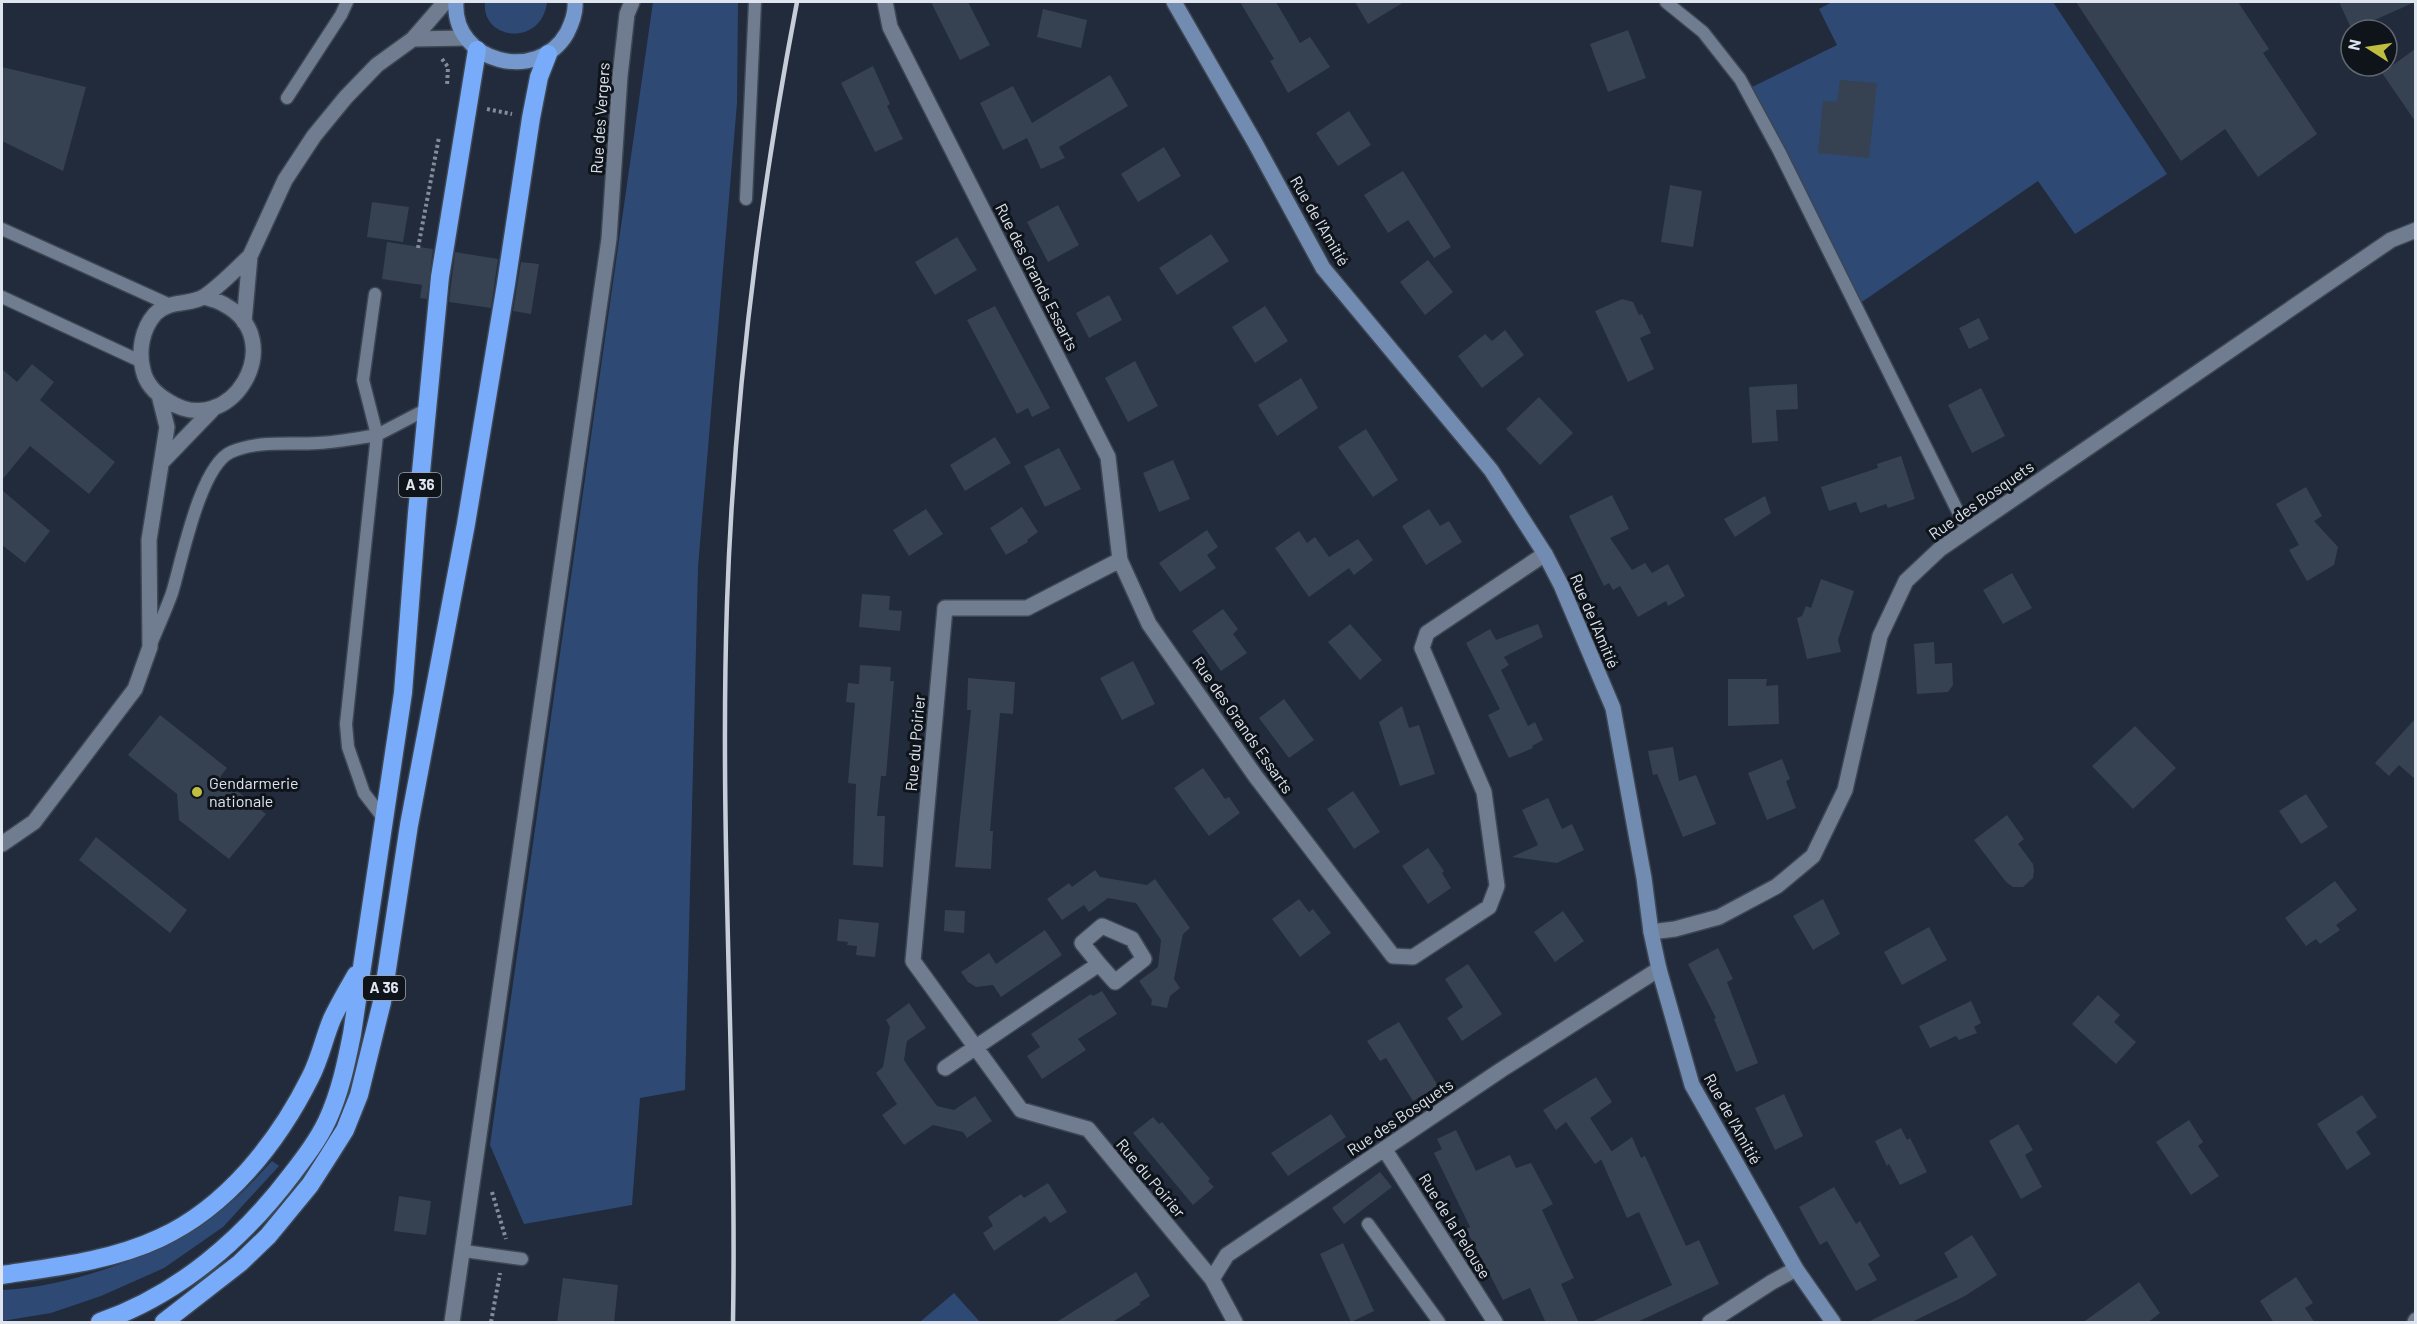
<svg xmlns="http://www.w3.org/2000/svg" width="2417" height="1324" font-family="Barlow,sans-serif">
<style>
.green{fill:#2e4a74}
.building{fill:#364152}
.lines{fill:none;stroke-linecap:round;stroke-linejoin:round}
.lane-casing{stroke:#3d4653;stroke-width:15}
.street-casing{stroke:#3d4653;stroke-width:18}
.secondary-casing{stroke:#3d4653;stroke-width:18}
.primary-casing{stroke:#3d4653;stroke-width:18}
.highway-casing{stroke:#3d4653;stroke-width:21}
.path{stroke:#838c99;stroke-width:4;stroke-dasharray:3 3;stroke-linecap:butt}
.lane{stroke:#707d90;stroke-width:12}
.street{stroke:#707d90;stroke-width:15}
.secondary{stroke:#728bb0;stroke-width:15}
.primary{stroke:#7599cf;stroke-width:15}
.highway{stroke:#78abf9;stroke-width:18}
.rail{stroke:#c6cdd8;stroke-width:4.5}
.poi-dot{fill:#c0be41;stroke:#0f141b;stroke-width:2}
.labels{text-anchor:middle;stroke-width:6;stroke-linejoin:round;paint-order:stroke}
.shield{fill:#0f141b;stroke:#a0a6af;stroke-width:1.5}
.shield-label{font-size:15px;font-weight:bold;fill:#dee5ef}
.street-label{font-size:16px;fill:#dee5ef;stroke:#0f141b}
.poi-label{font-size:16px;fill:#dee5ef;stroke:#0f141b;text-anchor:start}
</style>
<rect width="100%" height="100%" fill="#212b3b"/>
<!-- green -->
<path class="green" d="M485,2H547C542,47 481,41 485,2Z
M653,2H738L737,103L698,567L685,1090L640,1098L632,1205L524,1224L490,1145Z
M1832,2H2053L2167,174L2075,234L2038,181L1856,306L1746,90L1837,45L1819,9Z
M272,1161L279,1166L223,1227L164,1268L101,1296L51,1313L2,1321V1290C75,1287 174,1250 230,1203C245,1191 259,1175 272,1161Z
M954,1293L980,1322H920Z"/>
<!-- building -->
<path class="building" d="M931,2H968L990,45L960,60Z
M1240,2H1276L1300,43L1310,37L1330,67L1288,93L1270,61L1274,59Z
M1355,2H1404L1368,24Z
M2076,2H2238L2269,49L2263,53L2317,134L2258,177L2225,129L2181,161Z
M2339,2H2415L2352,30Z
M1043,9L1087,20L1081,48L1037,37Z
M1628,30L1646,78L1608,92L1590,44Z
M2415,49V121L2382,73Z
M873,66L890,104L887,106L903,139L875,152L841,83Z
M2,67L86,87L63,171L2,141Z
M1110,75L1128,106L1059,147L1065,158L1041,169L1027,138L1003,150L980,103L1013,86L1032,123Z
M1840,80L1877,83L1869,158L1818,153L1823,101L1837,102Z
M1349,111L1371,145L1338,166L1316,133Z
M1164,147L1181,176L1138,202L1121,174Z
M1403,171L1451,247L1434,258L1408,220L1388,233L1364,195Z
M1670,185L1702,191L1693,247L1661,242Z
M372,202L409,207L403,242L367,237Z
M1058,205L1079,245L1048,262L1027,222Z
M1211,234L1229,261L1177,295L1159,268Z
M957,237L977,270L935,295L915,262Z
M387,242L433,249L427,299L420,298L422,285L382,279Z
M455,252L498,259L491,308L449,302Z
M1428,260L1453,292L1425,315L1400,282Z
M521,262L539,264L531,314L513,311Z
M1109,295L1122,320L1089,338L1076,313Z
M1622,299L1633,302L1639,315L1642,314L1651,333L1640,338L1654,369L1628,382L1595,311Z
M995,306L1050,408L1032,417L1028,408L1017,414L967,320Z
M1265,306L1288,341L1255,363L1232,327Z
M1979,318L1989,339L1969,349L1959,328Z
M1505,330L1524,355L1482,388L1458,356L1485,334L1492,341Z
M1135,361L1158,406L1128,422L1105,378Z
M32,364L54,382L40,400L115,462L89,494L30,446L2,480V369L17,382Z
M1301,378L1318,408L1277,436L1258,405Z
M1797,384L1798,409L1776,410L1778,441L1752,443L1749,387Z
M1981,388L2005,436L1972,453L1948,405Z
M1539,397L1573,433L1540,465L1506,429Z
M1366,429L1398,480L1373,497L1338,447Z
M995,437L1011,463L965,491L950,465Z
M1059,448L1081,489L1045,507L1024,466Z
M1901,456L1915,499L1888,508L1886,504L1860,513L1856,502L1829,511L1821,487L1878,468L1877,464Z
M1173,460L1190,499L1159,512L1143,473Z
M2306,487L2322,516L2314,521L2338,547L2334,565L2307,581L2289,550L2299,545L2276,504Z
M2,490L50,531L25,563L2,545Z
M1612,495L1629,529L1610,538L1632,570L1645,563L1652,573L1668,564L1685,596L1668,606L1666,601L1638,617L1620,586L1613,590L1609,583L1604,586L1569,516Z
M1765,496L1771,513L1735,537L1724,519Z
M1022,507L1038,532L1027,540L1028,542L1006,555L990,528Z
M926,509L943,534L909,556L893,530Z
M1429,509L1440,526L1449,521L1462,542L1426,565L1402,526Z
M1207,530L1218,547L1207,555L1216,568L1180,592L1159,563Z
M1299,531L1307,543L1315,537L1329,557L1358,539L1373,560L1354,575L1349,568L1309,597L1275,548Z
M2012,573L2032,608L2003,624L1983,590Z
M1821,579L1854,591L1838,640L1841,652L1807,659L1797,618L1802,616L1806,606L1811,608Z
M862,594L890,596L889,610L902,611L900,631L859,627Z
M1223,609L1238,629L1233,634L1247,653L1221,671L1192,631Z
M1350,624L1382,660L1360,680L1328,642Z
M1538,624L1543,637L1504,657L1509,665L1501,670L1528,726L1535,722L1543,740L1532,746L1533,748L1509,758L1488,715L1500,709L1466,643L1490,629L1496,640Z
M1934,642L1935,664L1952,663L1953,685L1948,692L1917,694L1914,644Z
M1133,661L1155,704L1122,720L1100,678Z
M860,665L891,667L890,681H894L886,776H881L877,816H885L883,867L853,865L856,784L848,783L855,703L846,702L848,683L859,684Z
M968,678L1015,682L1013,714L1000,713L990,831H993L991,869L955,867L971,710H967Z
M1728,679H1767L1766,686L1778,685L1779,724L1728,726Z
M1284,699L1314,740L1289,758L1259,718Z
M1402,706L1409,728L1419,725L1435,774L1400,786L1379,722Z
M160,715L227,768L220,777L266,814L229,859L179,820L177,794L128,755Z
M2415,719V779L2399,765L2389,776L2375,763Z
M2135,726L2176,768L2133,809L2092,766Z
M1673,747L1679,781L1696,775L1716,824L1683,837L1657,774L1653,775L1648,751Z
M1782,759L1790,779L1786,781L1796,808L1767,820L1748,773Z
M1203,768L1225,799L1229,797L1240,813L1209,836L1174,788Z
M1353,791L1380,832L1354,849L1327,809Z
M2306,794L2328,827L2301,844L2279,811Z
M1548,798L1562,829L1572,824L1584,850L1557,863L1512,857L1538,845L1522,810Z
M2007,815L2024,839L2018,844L2033,864L2034,870L2033,878L2023,887H2013L2006,882L1974,840Z
M96,837L187,910L170,933L79,860Z
M1428,848L1444,871L1442,873L1451,888L1428,904L1402,866Z
M1095,870L1100,877L1147,885L1155,879L1190,928L1183,934L1174,979L1180,988L1170,996L1167,1008L1151,1005L1152,1000L1139,981L1158,967L1161,940L1136,903L1108,898L1089,912L1084,905L1062,920L1047,899L1069,883L1072,887Z
M2335,881L2357,910L2336,925L2340,930L2320,944L2316,939L2306,946L2285,918Z
M1299,899L1309,912L1313,909L1331,933L1300,957L1272,919Z
M1823,899L1840,934L1813,950L1793,916Z
M945,910L965,911L964,933L944,931Z
M1563,911L1584,941L1555,962L1534,932Z
M839,919L879,923L875,957L856,955L857,946L847,945L848,942L837,941Z
M1929,927L1947,960L1902,985L1884,952Z
M1045,930L1062,955L1001,997L993,985L976,987L968,982L961,972L989,953L996,964Z
M1718,948L1733,979L1727,982L1758,1063L1736,1072L1714,1019L1716,1018L1688,964Z
M1468,964L1502,1014L1462,1041L1447,1018L1463,1007L1445,979Z
M1102,991L1117,1014L1078,1039L1086,1050L1042,1079L1027,1056L1040,1047L1031,1034L1091,994L1093,996Z
M2098,995L2120,1015L2114,1022L2136,1042L2116,1064L2072,1024Z
M1971,1001L1981,1023L1974,1027L1977,1033L1959,1040L1956,1036L1930,1048L1919,1026Z
M909,1003L926,1028L907,1041L904,1060L910,1069L937,1106L954,1110L975,1096L992,1121L967,1138L963,1132L933,1125L904,1145L882,1115L897,1104L876,1073L883,1067L890,1027L886,1020Z
M1399,1022L1438,1086L1413,1101L1386,1058L1380,1061L1367,1041Z
M1596,1077L1612,1102L1590,1118L1612,1152L1595,1164L1566,1122L1556,1130L1543,1110Z
M1784,1094L1803,1136L1775,1150L1755,1108Z
M2362,1095L2377,1117L2356,1132L2371,1154L2347,1170L2317,1124Z
M1331,1114L1346,1137L1288,1176L1271,1153Z
M1153,1117L1159,1124L1162,1122L1210,1179L1208,1181L1214,1187L1193,1205L1133,1133Z
M2189,1120L2203,1142L2198,1146L2219,1176L2191,1195L2156,1142Z
M2018,1124L2033,1150L2025,1155L2042,1187L2021,1199L1989,1141Z
M1901,1128L1907,1140L1910,1138L1927,1172L1900,1185L1889,1164L1887,1166L1875,1141Z
M1456,1130L1476,1171L1510,1155L1516,1168L1531,1163L1553,1204L1542,1210L1574,1278L1561,1284L1579,1323H1546L1530,1288L1503,1300L1466,1229L1470,1227L1434,1153L1442,1149L1437,1139Z
M1632,1137L1641,1158L1645,1156L1686,1246L1699,1240L1719,1284L1635,1323H1589L1672,1285L1639,1212L1627,1218L1601,1159Z
M1380,1172L1392,1187L1344,1224L1332,1208Z
M1048,1183L1067,1212L1050,1223L1045,1216L994,1251L983,1233L993,1226L988,1217L1021,1194L1024,1198Z
M1834,1187L1856,1224L1860,1221L1880,1256L1868,1264L1877,1280L1856,1291L1827,1241L1820,1245L1799,1207Z
M399,1196L431,1201L426,1235L394,1231Z
M1972,1235L1997,1275L1965,1296L1910,1323H1866L1958,1277L1944,1253Z
M1343,1243L1374,1311L1351,1322L1320,1254Z
M1136,1272L1150,1296L1139,1303L1141,1304L1111,1323H1055Z
M2296,1277L2313,1303L2305,1308L2315,1323H2274L2260,1301Z
M563,1278L618,1285L614,1323H557Z
M2139,1282L2160,1313L2147,1323H2082Z"/>
<g class="lines">
<defs>
<path id="lane" d="M1666,2L1703,32L1740,79L1779,151L1967,530
M287,98L341,15L347,2
M746,199L755,2
M2,229L168,304
M2,297L140,361
M151,644C158,627 166,610 172,593C182,560 200,466 231,452C258,440 290,445 318,443C338,442 358,438 377,435L363,380L375,294
M384,819L364,793L348,747L346,724L377,435L429,408
M1368,1224L1439,1322
M464,1251L522,1259"/>
<path id="street" d="M885,2L890,27L1108,457L1120,560L1149,624L1256,777L1393,956L1413,957L1489,907L1497,886L1484,792L1422,648L1427,633L1545,554
M413,39L466,38
M204,297C211,299 219,301 225,305C290,340 231,442 168,401C156,394 146,384 143,370C138,351 142,329 155,314C170,299 190,306 205,296C221,285 236,269 250,256
M244,322L250,256L285,180L314,136L346,97L377,65L413,39L445,2
M162,462L215,407
M1120,560L1027,608H945L913,961L1021,1110L1088,1129L1212,1279
M2,844L34,822L135,689L150,647L149,540L167,427L159,395
M1651,932L1675,929L1719,917L1777,886L1813,856L1845,790L1880,636L1906,581L1940,549L2391,240L2416,230
M945,1068L1099,964L1115,982L1144,959L1132,939L1102,926L1082,943L1099,964
M1385,1150L1495,1322
M452,1322L609,239L620,76L627,14L632,2
M1235,1322L1212,1279L1227,1255L1501,1070L1659,969
M1710,1322L1772,1282L1796,1269
M2415,1322L2416,1320"/>
<path id="secondary" d="M1174,2L1254,141L1323,268L1491,470L1545,554L1561,585L1613,708L1644,878L1651,932L1659,969L1692,1085L1796,1269L1833,1322"/>
<path id="primary" d="M456,2C452,63 538,84 567,33C572,23 576,12 575,2"/>
<path id="highway" d="M2,1275C55,1267 111,1261 160,1238C227,1207 278,1142 310,1078C320,1059 324,1038 332,1019C339,1004 348,989 356,975
M100,1322C178,1295 243,1239 292,1174C305,1157 318,1140 327,1121C340,1093 346,1064 352,1034L403,693L417,513L440,277L477,50
M164,1322L240,1263L268,1236L310,1185L328,1157L345,1130L359,1095L382,1002L409,825L466,524L506,284L531,118L539,77L548,54"/>
</defs>
<!-- lane casing -->
<use href="#lane" class="lane-casing"/>
<!-- street casing -->
<use href="#street" class="street-casing"/>
<!-- secondary casing -->
<use href="#secondary" class="secondary-casing"/>
<!-- primary casing -->
<use href="#primary" class="primary-casing"/>
<!-- highway casing -->
<use href="#highway" class="highway-casing"/>
<!-- path -->
<path class="path" d="M442,59L448,67L447,86
M487,109L512,114
M418,248L439,137
M492,1192L506,1239
M491,1322L500,1273"/>
<!-- lane -->
<use href="#lane" class="lane"/>
<!-- street -->
<use href="#street" class="street"/>
<!-- secondary -->
<use href="#secondary" class="secondary"/>
<!-- primary -->
<use href="#primary" class="primary"/>
<!-- highway -->
<use href="#highway" class="highway"/>
<!-- rail -->
<path class="rail" d="M733,1322C737,1083 719,843 727,603C734,401 759,200 797,2"/>
</g>
<!-- markers -->
<circle class="poi-dot" cx="197" cy="792" r="6"/>
<g class="labels">
<!-- shield labels -->
<g class="shield">
<rect x="399" y="473" width="42" height="24" rx="4.5"/>
<rect x="363" y="976" width="42" height="24" rx="4.5"/>
</g>
<g class="shield-label">
<text x="420" y="490">A 36</text>
<text x="384" y="993">A 36</text>
</g>
<!-- street labels -->
<g class="street-label">
<text transform="translate(600 118) rotate(-86)" y="6">Rue des Vergers</text>
<text transform="translate(1320 221) rotate(60)" y="6">Rue de l'Amitié</text>
<text transform="translate(1037 277) rotate(63)" y="6">Rue des Grands Essarts</text>
<text transform="translate(1981 500) rotate(-35)" y="6">Rue des Bosquets</text>
<text transform="translate(1595 621) rotate(67)" y="6">Rue de l'Amitié</text>
<text transform="translate(1243 725) rotate(55)" y="6">Rue des Grands Essarts</text>
<text transform="translate(915 743) rotate(-85)" y="6">Rue du Poirier</text>
<text transform="translate(1400 1117) rotate(-34)" y="6">Rue des Bosquets</text>
<text transform="translate(1733 1119) rotate(61)" y="6">Rue de l'Amitié</text>
<text transform="translate(1151 1178) rotate(50)" y="6">Rue du Poirier</text>
<text transform="translate(1455 1226) rotate(58)" y="6">Rue de la Pelouse</text>
</g>
<!-- poi labels -->
<g class="poi-label">
<text x="209" y="789">Gendarmerie<tspan x="209" dy="18">nationale</tspan></text>
</g>
</g>
<!-- border -->
<rect width="2417" height="1324" fill="none" stroke="#dee5ef" stroke-width="6"/>
<!-- north arrow -->
<g transform="translate(2369 48) rotate(282)"><circle r="28" fill="#0f141b" stroke="#626870" stroke-width="1.5"/>
<path d="M0-4.5L10 22L0 15L-10 22Z" fill="#c0be41"/>
<text y="-9" font-size="16" font-weight="bold" text-anchor="middle" fill="#dee5ef">N</text>
</g>
</svg>
